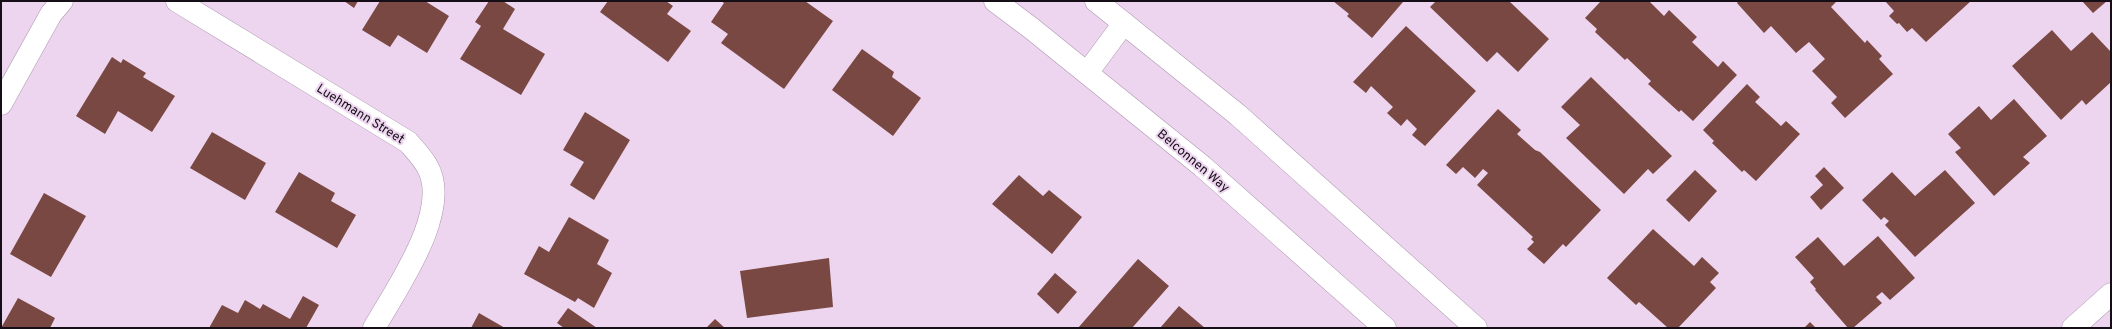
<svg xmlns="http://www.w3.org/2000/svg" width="2112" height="329" font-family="Overpass,sans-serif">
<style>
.building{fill:#7a4843}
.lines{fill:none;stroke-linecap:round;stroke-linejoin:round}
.street-casing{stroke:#ad96af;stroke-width:23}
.secondary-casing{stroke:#ad96af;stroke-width:23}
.primary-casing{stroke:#ad96af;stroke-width:23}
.street{stroke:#fff;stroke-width:22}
.secondary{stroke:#fff;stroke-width:22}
.primary{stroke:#fff;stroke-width:22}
.labels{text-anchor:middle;stroke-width:4;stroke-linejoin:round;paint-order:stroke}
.street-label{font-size:13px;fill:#160e17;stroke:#edd5ef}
</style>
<rect width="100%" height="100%" fill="#edd5ef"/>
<!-- building -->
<path class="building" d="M344,1H358L354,8Z
M380,1H425L449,16L427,53L398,35L390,47L362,30Z
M489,1H503L515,9L503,29L545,54L521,95L460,59L481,26L475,22Z
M608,1H666L673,6L667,14L691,31L668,62L600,12Z
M721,1H805L833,21L784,89L721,43L728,34L711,22L724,3Z
M1333,1H1402L1403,2L1372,38L1347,16L1349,14Z
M1436,1H1509L1549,39L1518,72L1497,52L1487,62L1430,7Z
M1601,1H1649L1664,16L1669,10L1697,37L1692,42L1718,67L1723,61L1737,75L1693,121L1681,110L1679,112L1648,84L1651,81L1627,58L1625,60L1595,32L1597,29L1585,18Z
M1738,1H1835L1836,2L1831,7L1865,43L1867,40L1882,56L1879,59L1893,74L1845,118L1831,103L1837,97L1812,71L1825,59L1809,42L1796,53L1771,26L1764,33L1737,3Z
M1885,1H1971L1926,42L1912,28L1907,32L1899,23L1897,24L1889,16L1894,11Z
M2082,1H2107L2093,13Z
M1406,26L1476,91L1425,146L1412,135L1417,129L1407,119L1401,126L1387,113L1393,107L1371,86L1366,93L1353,82Z
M2052,30L2071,51L2092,32L2111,52V82L2086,105L2082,100L2061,120L2012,66Z
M862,49L894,72L892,77L921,98L893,136L832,90Z
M112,57L121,63L123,59L146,73L143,77L175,96L152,132L118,111L105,134L76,116Z
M1591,77L1672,156L1653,174L1648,169L1624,194L1566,138L1580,125L1561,107Z
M1747,84L1760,97L1755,102L1781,126L1786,121L1800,134L1756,181L1744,170L1742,172L1712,143L1714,141L1703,130Z
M2014,99L2047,136L2023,157L2030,163L1994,196L1955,152L1961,148L1948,134L1979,106L1991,120Z
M1498,109L1521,130L1517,134L1535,150L1540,152L1601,210L1566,247L1563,244L1544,264L1527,249L1534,242L1531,239L1533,237L1477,185L1488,173L1483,169L1475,178L1463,167L1456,174L1446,165Z
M585,112L630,140L594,200L570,185L584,162L563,150Z
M212,132L266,163L245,200L190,168Z
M1824,167L1844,188L1821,210L1810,197L1823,185L1815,176Z
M1695,170L1717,191L1689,222L1666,200Z
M1945,170L1975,203L1915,257L1885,225L1889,221L1884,217L1881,220L1862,200L1892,172L1915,196Z
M299,172L335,193L331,201L356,215L337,248L275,212Z
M1019,175L1043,196L1049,190L1082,217L1052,254L992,204Z
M44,193L86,216L51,277L10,254Z
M569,217L609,240L597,264L612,273L594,308L578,298L575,302L524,274L539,246L549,252Z
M1653,229L1694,266L1702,257L1719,273L1710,282L1716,288L1678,328H1668L1639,302L1636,305L1607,278Z
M1878,236L1915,278L1890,300L1882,292L1876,297L1882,303L1853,328H1848L1815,290L1816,289L1810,282L1814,278L1795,257L1818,237L1844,266Z
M829,258L833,307L747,318L740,271Z
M1138,259L1169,286L1132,328H1078Z
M1055,273L1077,292L1058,314L1037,294Z
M303,296L319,305L306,328H209L222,305L238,313L245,300L260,309L263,304L290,319Z
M18,298L55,318L50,328H1Z
M1179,306L1205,328H1160Z
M568,308L597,328H564L557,323Z
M479,313L505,328H471Z
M715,319L725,328H706Z
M1810,322L1816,328H1804Z"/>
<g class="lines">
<defs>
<path id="street" d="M177,1L408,142C414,149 422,157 427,166C453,210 396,289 374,328
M1,104L51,14L62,1"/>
<path id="secondary" d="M2073,328L2111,294"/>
<path id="primary" d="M995,1L1031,28L1202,166L1385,328
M1096,1L1238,115L1476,328
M1087,73L1124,23"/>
</defs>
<!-- street casing -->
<use href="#street" class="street-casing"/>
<!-- secondary casing -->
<use href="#secondary" class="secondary-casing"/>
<!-- primary casing -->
<use href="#primary" class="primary-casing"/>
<!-- street -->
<use href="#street" class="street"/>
<!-- secondary -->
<use href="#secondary" class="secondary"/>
<!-- primary -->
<use href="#primary" class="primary"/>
</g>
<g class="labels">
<!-- street labels -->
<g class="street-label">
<text transform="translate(361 113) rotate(32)" y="5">Luehmann Street</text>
<text transform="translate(1194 160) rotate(40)" y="5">Belconnen Way</text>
</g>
</g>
<!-- border -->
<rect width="2112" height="329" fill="none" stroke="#160e17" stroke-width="4"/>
</svg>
